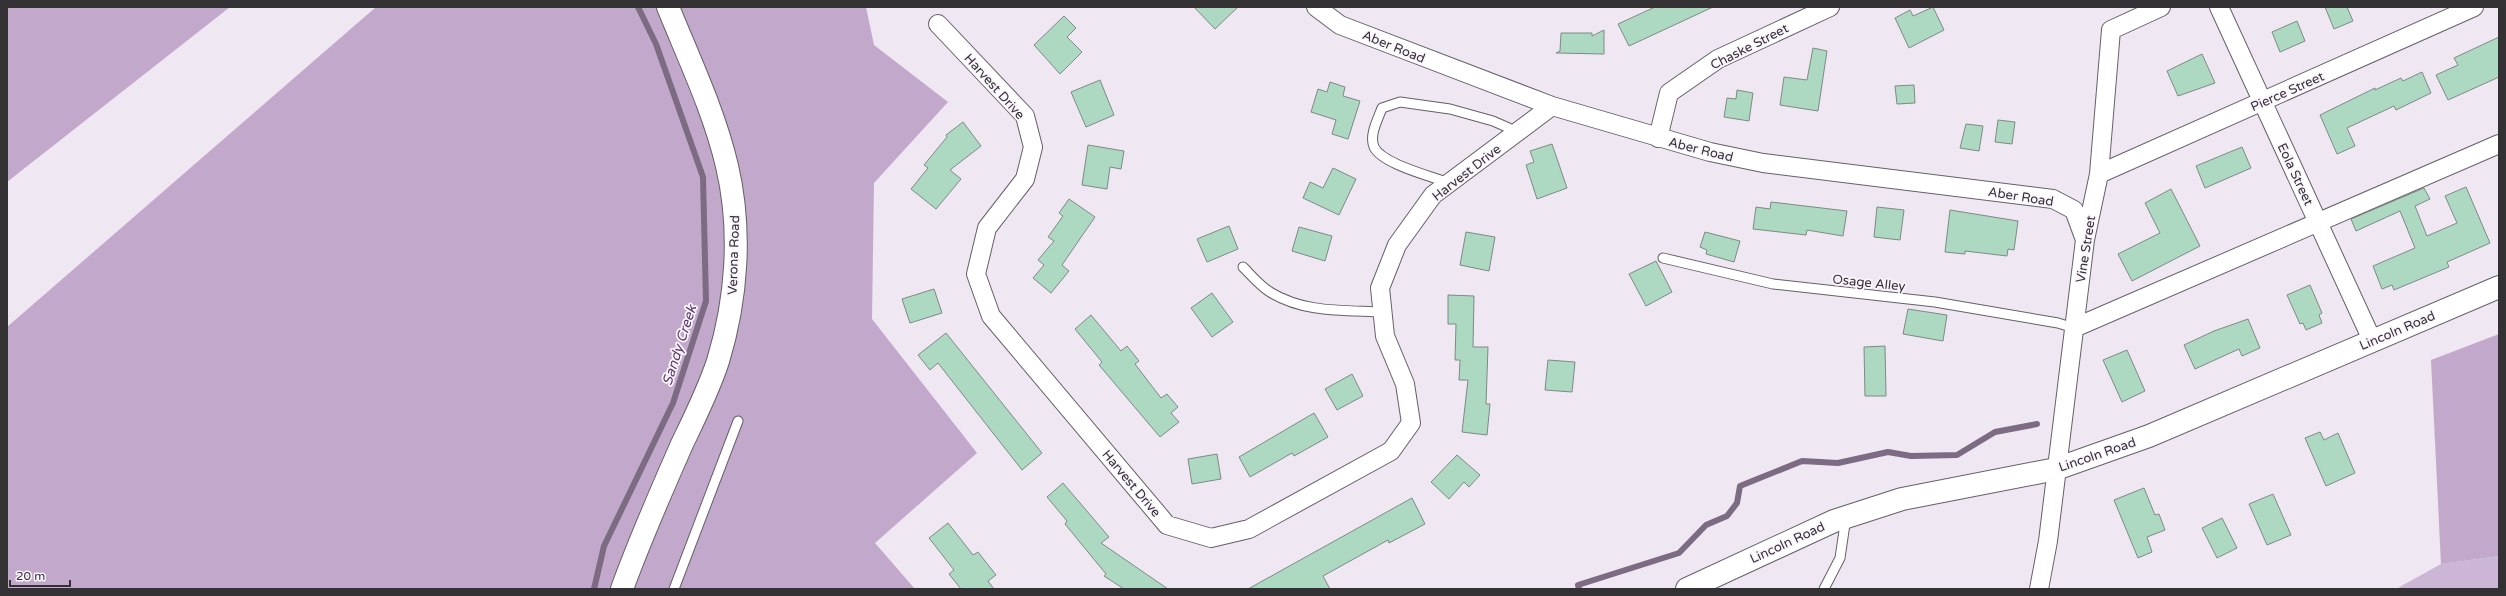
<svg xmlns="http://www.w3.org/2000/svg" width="2506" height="596" font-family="'Varela Round',sans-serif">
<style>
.green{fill:#ccb6d5}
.forest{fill:#c2a9cb}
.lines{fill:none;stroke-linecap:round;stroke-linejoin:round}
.stream{stroke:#7c6b83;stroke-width:6}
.building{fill:#add9c3;stroke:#7e8a83}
.service-casing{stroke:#665f69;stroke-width:11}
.minor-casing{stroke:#665f69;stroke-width:20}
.tertiary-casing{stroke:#665f69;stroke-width:24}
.primary-casing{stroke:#665f69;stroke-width:24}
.service{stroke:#fff;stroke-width:9}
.minor{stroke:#fff;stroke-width:18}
.tertiary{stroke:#fff;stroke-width:22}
.primary{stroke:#fff;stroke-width:22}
.labels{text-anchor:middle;stroke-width:3.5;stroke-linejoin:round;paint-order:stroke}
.street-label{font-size:13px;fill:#343135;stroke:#fbf5fe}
.water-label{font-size:14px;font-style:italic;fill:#5b3967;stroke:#fbf5fe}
</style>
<rect width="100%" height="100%" fill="#efe7f2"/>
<!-- green -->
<path class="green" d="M2499,556V589H2396L2441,564Z"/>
<!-- forest -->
<path class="forest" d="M7,7H230L7,182Z
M376,7H866L874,45L948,102L874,183L872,319L977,453L875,543L915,589H7V327Z
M2499,334V556L2441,564L2431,360Z"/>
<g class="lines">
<!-- stream -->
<path class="stream" d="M594,589L604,546L673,403L706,301L703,177L656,44L638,7
M1579,589L1578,585L1679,553L1706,525L1727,516L1737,503L1740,486L1802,461L1838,463L1888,452L1911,456L1957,455L1995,432L2037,424"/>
</g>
<!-- building -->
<path class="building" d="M1194,7H1238L1215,29Z
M1655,7H1713L1629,46L1618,24Z
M1933,7L1944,30L1909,48L1895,18L1910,10L1913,16Z
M2325,7H2347L2353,21L2334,29Z
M1064,16L1076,28L1067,37L1082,52L1060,74L1034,45Z
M2297,21L2305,41L2280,52L2272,32Z
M1604,30V54L1556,53L1560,51L1561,33H1592V36Z
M2499,37V77L2448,100L2436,75L2458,65L2454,58Z
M1813,48L1827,51L1818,111L1780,105L1784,77L1807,80Z
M2202,54L2215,83L2178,96L2167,71Z
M2422,72L2431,93L2396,110L2394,106L2347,128L2355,146L2337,154L2320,115L2375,88V90L2401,78L2403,81Z
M1100,80L1114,115L1086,127L1071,92Z
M1330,82L1345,87L1343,96L1360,101L1348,139L1332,134L1336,120L1311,112L1318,89L1327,92Z
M1914,85L1915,103L1897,104L1895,86Z
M1737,90L1753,93L1749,121L1724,117L1727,98L1736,99Z
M1998,120L2015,122L2012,144L1995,142Z
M963,122L981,146L950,170L961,179L936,209L911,189L928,168L924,165L947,137L946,135Z
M1966,124L1983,126L1979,151L1960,148Z
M1552,144L1567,188L1537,199L1526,165L1534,162L1530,151Z
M1088,145L1124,151L1121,169L1110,167L1107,189L1082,185Z
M2242,147L2251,168L2205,188L2196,166Z
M1333,168L1356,179L1339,215L1303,198L1310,182L1323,188Z
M2466,187L2490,243L2447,262L2449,267L2394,290L2392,285L2382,289L2373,266L2415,248L2400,211L2356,231L2351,219L2424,188L2430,199L2415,206L2427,236L2457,223L2445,196Z
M2171,189L2200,246L2132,281L2118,254L2160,233L2145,203Z
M1069,199L1095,217L1062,265L1069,271L1051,293L1033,278L1044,265L1038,260L1054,241L1048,237L1063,216L1059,213Z
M1771,202L1847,211L1843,236L1807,230L1806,235L1753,229L1756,207L1770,209Z
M1877,207L1904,210L1900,240L1874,237Z
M1950,210L2018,221L2014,250L2008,249L2007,256L1965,251V254L1945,252Z
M1229,226L1238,249L1207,262L1197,239Z
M1299,227L1332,236L1325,261L1292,251Z
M1466,232L1495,237L1489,271L1460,265Z
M1705,232L1740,241L1734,262L1706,254L1707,250L1700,247Z
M1656,261L1672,292L1646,306L1629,274Z
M2310,285L2322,313L2319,315L2322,323L2306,330L2303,323L2300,324L2287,295Z
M934,289L942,313L910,323L902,299Z
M1212,293L1233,322L1212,337L1191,308Z
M1448,295L1474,296L1473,347H1488L1486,404H1490L1487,435L1462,432L1468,380H1459L1460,360H1455L1456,324H1448Z
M1908,309L1947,315L1943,341L1903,334Z
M1091,315L1121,351L1127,346L1139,361L1135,364L1161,398L1167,394L1178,407L1171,413L1179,422L1160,437L1099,365L1102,362L1075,329Z
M2248,319L2260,348L2242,356L2239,349L2195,369L2184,345L2214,331Z
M946,333L1042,453L1022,470L938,363L930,370L918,355Z
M1885,346L1886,396H1865L1864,347Z
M2127,350L2145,391L2122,402L2103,360Z
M1548,360L1575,362L1572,392L1545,390Z
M1352,374L1363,396L1337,410L1325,389Z
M1314,413L1328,437L1294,456L1292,453L1250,477L1239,457Z
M2320,432L2324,440L2338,433L2355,473L2326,486L2305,438Z
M1217,454L1221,479L1192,484L1188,459Z
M1457,455L1480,475L1469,487L1464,482L1449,499L1431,482Z
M1063,483L1109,537L1101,543L1168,589H1124L1104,576L1106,574L1065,524L1067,521L1047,497Z
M2144,488L2155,515L2159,514L2165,530L2147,537L2152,552L2138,558L2114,500Z
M2273,494L2291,535L2267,545L2249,504Z
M1412,498L1425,524L1389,543L1388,540L1323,576L1330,589H1248Z
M2222,518L2237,548L2217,558L2202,528Z
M948,523L973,555L978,552L996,575L988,581L994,589H961L949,574L954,570L929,538Z"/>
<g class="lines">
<defs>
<path id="service" d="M1449,183C1431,176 1382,164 1374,147C1369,135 1378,119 1382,108L1400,102L1450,109L1493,121L1518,132
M1663,258L1773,284L1935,302L2058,323L2074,328
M1243,267C1251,275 1260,286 1270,292C1304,313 1343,310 1383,312
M674,589L738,421
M1824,589L1840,558L1846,517"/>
<path id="minor" d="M1316,7L1340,25L1552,106L1710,152L1763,163L2053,199L2074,210L2085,240
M2219,7L2372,340
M938,24L1025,116L1033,147L1025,179L987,228L976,274L991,316L1167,525L1211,538L1249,529L1391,451L1411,423L1405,384L1385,336L1380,288L1397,245L1433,195L1552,106
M1658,138L1669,93L1718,59L1830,7
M2099,174L2474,7
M2074,328L2499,144
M2039,589L2048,541L2085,240L2099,174L2111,30L2161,7"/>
<path id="tertiary" d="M1687,589L1834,521L1902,499L2056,469L2149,436L2499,287"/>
<path id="primary" d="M622,589C640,539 661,492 682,444C695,417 709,389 718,361C737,299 742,230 727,166C714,111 689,59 668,7"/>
</defs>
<!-- service casing -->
<use href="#service" class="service-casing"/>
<!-- minor casing -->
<use href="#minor" class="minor-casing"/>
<!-- tertiary casing -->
<use href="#tertiary" class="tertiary-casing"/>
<!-- primary casing -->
<use href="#primary" class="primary-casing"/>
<!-- service -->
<use href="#service" class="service"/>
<!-- minor -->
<use href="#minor" class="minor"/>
<!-- tertiary -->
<use href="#tertiary" class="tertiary"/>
<!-- primary -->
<use href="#primary" class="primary"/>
</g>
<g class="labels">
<!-- street labels -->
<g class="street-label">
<text transform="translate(1394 46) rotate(22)" y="5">Aber Road</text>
<text transform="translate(1749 46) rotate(-27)" y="5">Chaske Street</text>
<text transform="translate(995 86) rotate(48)" y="5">Harvest Drive</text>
<text transform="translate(2287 91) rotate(-24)" y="5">Pierce Street</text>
<text transform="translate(1701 149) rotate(14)" y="5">Aber Road</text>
<text transform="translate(1466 172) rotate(-38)" y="5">Harvest Drive</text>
<text transform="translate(2296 174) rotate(65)" y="5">Eola Street</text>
<text transform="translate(2021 196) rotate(9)" y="5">Aber Road</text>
<text transform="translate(2085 249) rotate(-81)" y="5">Vine Street</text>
<text transform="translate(733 255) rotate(-88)" y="5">Verona Road</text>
<text transform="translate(1869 282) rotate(6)" y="5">Osage Alley</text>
<text transform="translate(2397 330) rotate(-23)" y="5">Lincoln Road</text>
<text transform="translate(2097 454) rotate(-19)" y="5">Lincoln Road</text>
<text transform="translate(1132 483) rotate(50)" y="5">Harvest Drive</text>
<text transform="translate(1787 542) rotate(-25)" y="5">Lincoln Road</text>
</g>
<!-- water labels -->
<g class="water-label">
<text transform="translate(679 345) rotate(-72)" y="5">Sandy Creek</text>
</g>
</g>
<!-- border -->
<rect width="2506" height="596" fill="none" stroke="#343135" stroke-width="16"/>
<!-- scale -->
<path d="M10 580v6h60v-6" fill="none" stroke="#343135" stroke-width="2"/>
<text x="16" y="580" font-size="12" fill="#343135" stroke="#fbf5fe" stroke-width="3" paint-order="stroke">20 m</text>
</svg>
